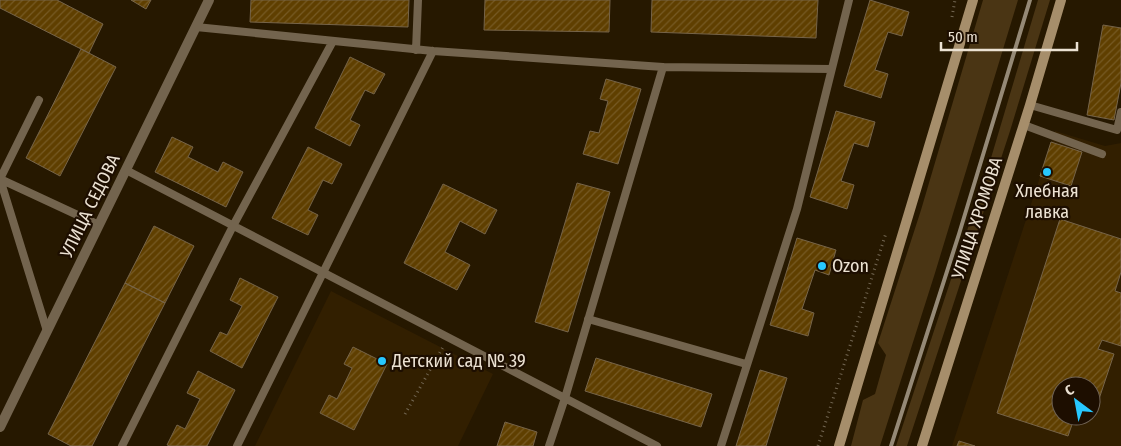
<svg xmlns="http://www.w3.org/2000/svg" width="1121" height="446" font-family="'Fira Sans Condensed',sans-serif">
<style>
.built{fill:#321f00;fill-rule:evenodd}
.green{fill:#4a3514}
.building{fill:url(#building-hatch);stroke:#766449}
.lines{fill:none;stroke-linecap:round;stroke-linejoin:round}
.path{stroke:#736752;stroke-width:3;stroke-dasharray:1 4;stroke-linecap:butt}
.lane{stroke:#73644e;stroke-width:8}
.street{stroke:#73644e;stroke-width:10}
.secondary{stroke:#a68e6b;stroke-width:10}
.rail{stroke:#958976;stroke-width:4}
.poi-dot{fill:#27c8ff;stroke:#1d0e00;stroke-width:2}
.labels{text-anchor:middle;stroke-width:4.5;stroke-linejoin:round;paint-order:stroke}
.poi-label{font-size:18px;fill:#ece2d3;stroke:#1d0e00;text-anchor:start}
.street-label{font-size:18px;fill:#ece2d3;stroke:#1d0e00}
</style>
<defs>
<pattern id="building-hatch" width="6" height="6" patternUnits="userSpaceOnUse" patternTransform="scale(1.25)"><rect width="6" height="6" fill="#5f3f00"/><path d="M-1 1l2-2M0 6l6-6M5 7l2-2" fill="none" stroke="#765a24"/></pattern>
</defs>
<rect width="100%" height="100%" fill="#261800"/>
<!-- built -->
<path class="built" d="M1055,131L1105,146L1121,143V446H952ZM1061,386H1091V416H1061Z
M331,291L493,374L458,446H255Z"/>
<!-- green -->
<path class="green" d="M983,0H1018L935,273L880,446H851L863,400L875,394L886,355L878,343L921,210Z
M1038,0H1050L1010,131L907,446H896L991,158Z"/>
<!-- building -->
<path class="building" d="M0,0H57L103,24L89,53L0,8Z
M131,0H151L146,9Z
M251,0H409L408,27L250,22Z
M485,0H610L609,32L484,30Z
M652,0H818L816,38L651,32Z
M870,0L909,12L902,36L888,32L875,70L888,74L881,98L844,86Z
M1103,25L1121,28V83L1114,120L1087,115Z
M81,49L116,67L60,176L26,158Z
M350,57L385,74L374,94L365,90L350,120L360,125L350,146L315,128Z
M606,79L641,89L618,164L583,154L590,131L599,133L608,101L600,99Z
M836,111L875,122L868,147L854,143L841,181L854,185L847,209L810,197Z
M172,137L193,147L188,157L218,172L223,162L243,172L226,207L155,172Z
M1051,142L1082,152L1071,186L1040,176Z
M308,147L342,164L332,184L323,180L308,210L318,215L308,235L272,218Z
M577,183L610,192L568,332L535,322Z
M443,184L497,210L485,234L460,221L445,252L470,265L457,290L404,263Z
M1060,219L1121,239V272L1115,291L1121,293V346L1102,340L1098,349L1114,354L1097,405L1091,404V386H1061V416H1075L1068,436L997,413Z
M154,226L194,246L165,303L125,283Z
M797,238L836,250L829,275L815,270L802,309L814,313L808,336L770,325Z
M240,278L278,297L242,368L210,351L220,332L227,335L242,306L230,300Z
M125,283L165,303L92,446H71L48,434Z
M353,347L387,364L354,430L320,413L329,395L337,399L352,368L344,364Z
M596,358L712,394L701,427L585,391Z
M760,370L787,378L766,446H736Z
M198,371L235,390L207,446H170L167,445L177,425L185,429L200,399L187,393Z
M505,422L537,432L533,446H497Z
M959,441L975,446H957Z"/>
<g class="lines">
<!-- path -->
<path class="path" d="M952,17L955,0
M405,414L443,347
M818,446L886,233"/>
<!-- lane -->
<path class="lane" d="M196,27L433,51L663,67
M416,50L418,0
M39,100L0,179L47,331
M1030,105L1117,130L1121,112
M1024,125L1102,154
M126,170L657,446
M0,179L99,225
M588,319L746,364
M122,446L233,226L333,41
M237,446L433,51
M549,446L565,398L663,67L831,69
M721,446L797,209L849,0"/>
<!-- street -->
<path class="street" d="M0,427L209,0"/>
<!-- secondary -->
<path class="secondary" d="M839,446L973,0
M922,446L1030,105L1061,0"/>
<!-- rail -->
<path class="rail" d="M891,446L959,234L1030,0"/>
</g>
<!-- markers -->
<g class="poi-dot">
<circle cx="1047" cy="172" r="5"/>
<circle cx="822" cy="266" r="5"/>
<circle cx="382" cy="361" r="5"/>
</g>
<g class="labels">
<!-- poi labels -->
<g class="poi-label">
<text x="1047" y="197" text-anchor="middle">Хлебная<tspan x="1047" dy="21">лавка</tspan></text>
<text x="832" y="272">Ozon</text>
<text x="392" y="367">Детский сад № 39</text>
</g>
<!-- street labels -->
<g class="street-label">
<text transform="translate(90 206) rotate(-64)" y="6">УЛИЦА СЕДОВА</text>
<text transform="translate(977 218) rotate(-72)" y="6">УЛИЦА ХРОМОВА</text>
</g>
</g>
<!-- north arrow -->
<g transform="translate(1076 401) rotate(328)"><circle r="24" fill="#1d0e00" stroke="#706354"/>
<path d="M0-4L9 19L0 12L-9 19Z" fill="#27c8ff"/>
<text y="-8" font-size="14" font-weight="bold" text-anchor="middle" fill="#ece2d3">С</text>
</g>
<!-- scale -->
<path d="M941 42v8h136v-8" fill="none" stroke="#ece2d3" stroke-width="2.5"/>
<text x="948" y="42" font-size="15" fill="#ece2d3" stroke="#1d0e00" stroke-width="4" paint-order="stroke">50 m</text>
</svg>
